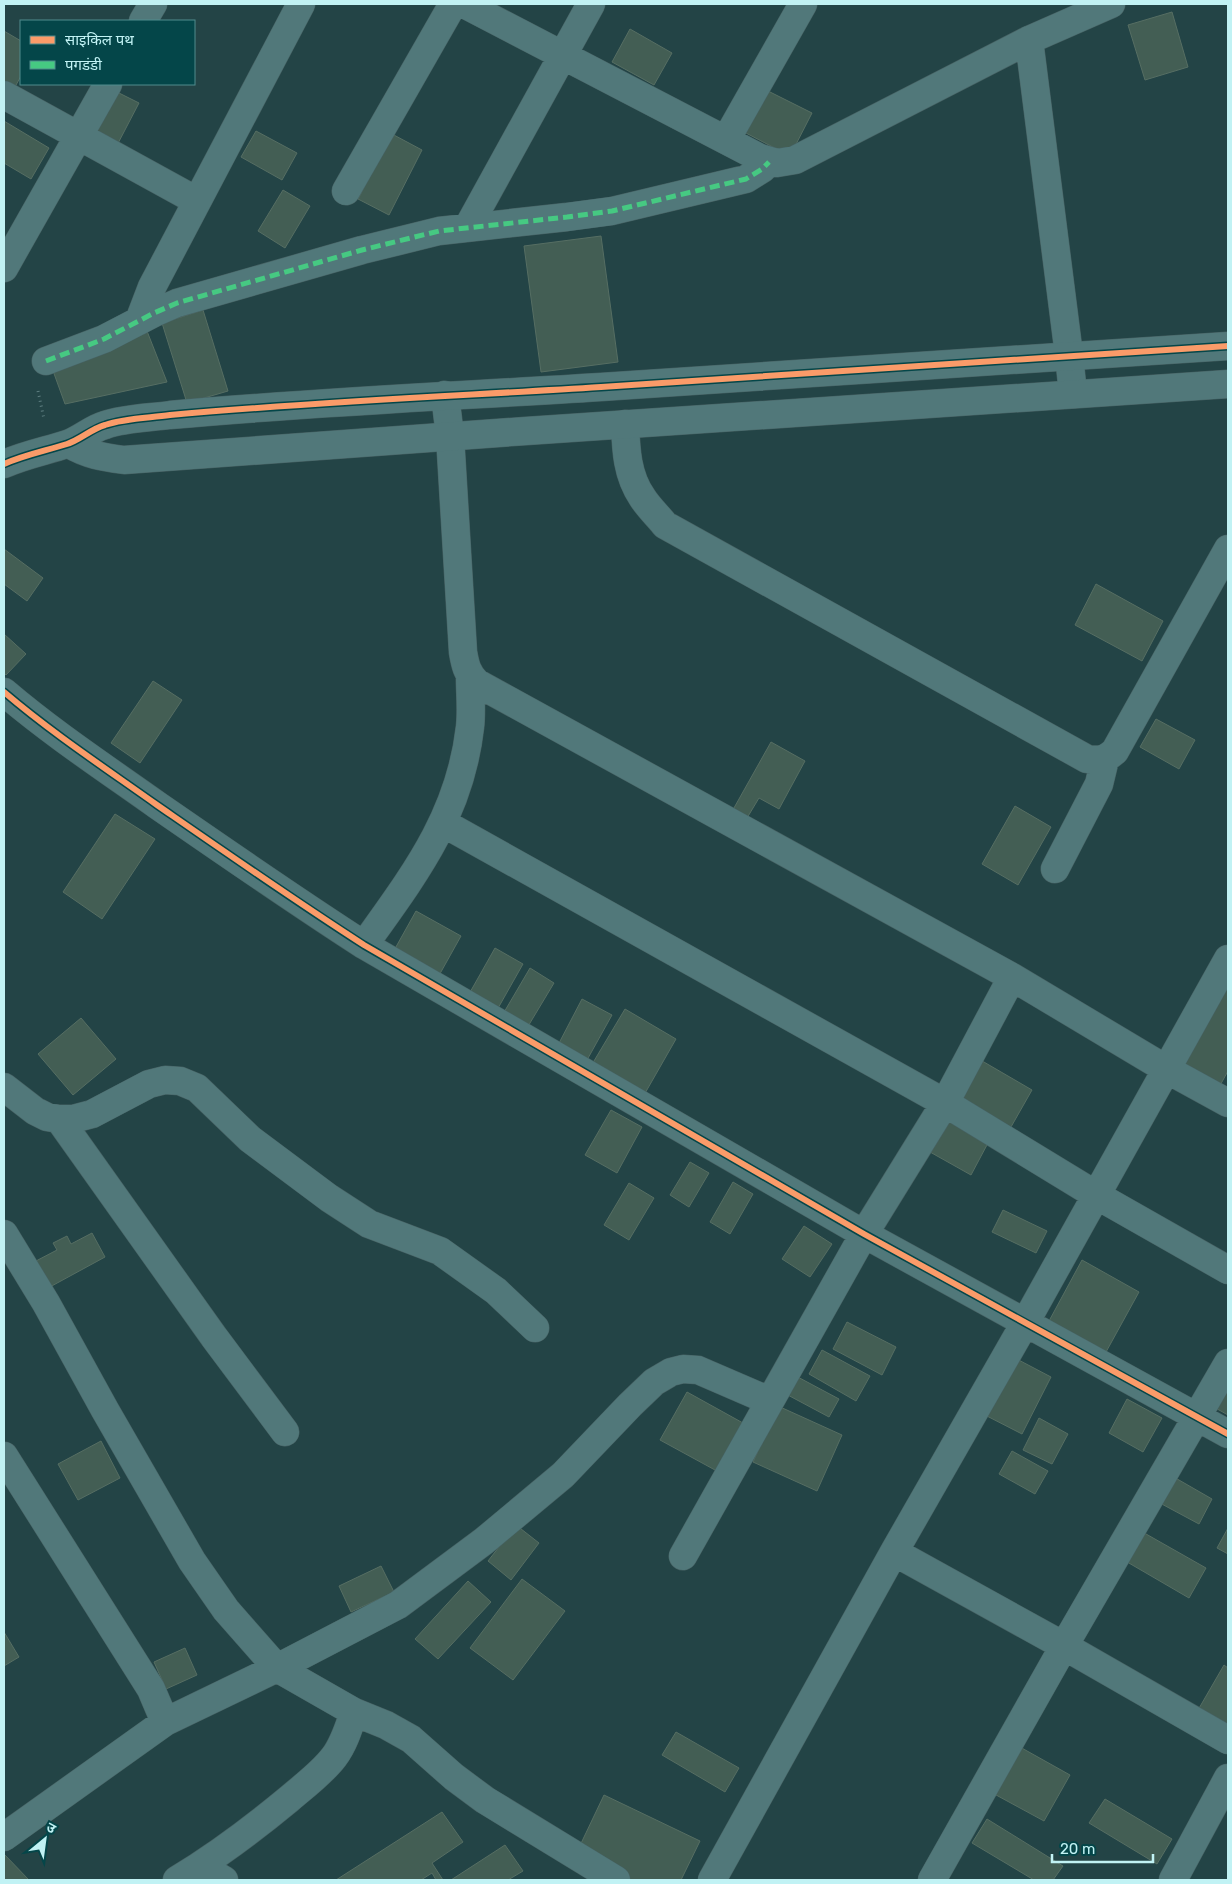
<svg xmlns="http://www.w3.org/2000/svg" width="1232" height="1884" font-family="Rubik,'Noto Sans Devanagari',sans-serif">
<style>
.building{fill:#435e54;stroke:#566e63}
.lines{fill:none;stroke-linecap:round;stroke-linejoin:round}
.minor-casing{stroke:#476264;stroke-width:29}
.tertiary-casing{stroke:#476264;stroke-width:29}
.path{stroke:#5e7e80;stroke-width:3;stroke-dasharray:1 4;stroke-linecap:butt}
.minor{stroke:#51787a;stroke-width:28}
.tertiary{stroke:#51787a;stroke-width:28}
.quiet{stroke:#46c982;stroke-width:5;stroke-dasharray:10 5;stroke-linecap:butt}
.cycleway-casing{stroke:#044649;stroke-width:9}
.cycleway{stroke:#fa9b69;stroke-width:6}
</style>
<rect width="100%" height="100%" fill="#234446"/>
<!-- building -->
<path class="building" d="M1172,12L1188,67L1145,80L1128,25Z
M630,29L672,53L654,85L612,62Z
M4,31L21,41V76L10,96L4,93Z
M111,89L139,103L114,151L86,136Z
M766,90L812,113L790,156L744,132Z
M4,121L49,148L31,179L4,163Z
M256,131L297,153L282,180L241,157Z
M392,134L422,150L389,215L358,199Z
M283,190L310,206L285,248L258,231Z
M601,236L618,362L541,372L524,246Z
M203,310L228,391L187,403L162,323Z
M145,326L167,382L65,404L52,368Z
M4,549L43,578L27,601L4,584Z
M1096,584L1163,621L1142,661L1075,625Z
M4,634L26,654L6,675L4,673Z
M153,681L182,700L140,763L111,743Z
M1156,719L1195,740L1179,769L1140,747Z
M771,742L805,761L779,809L759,798L744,823L730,815Z
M1015,806L1051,827L1018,885L982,864Z
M115,814L155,839L102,919L63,892Z
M416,911L461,936L437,979L392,954Z
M495,948L523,964L497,1010L469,994Z
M530,968L554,983L527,1028L503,1014Z
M1224,987L1228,989V1071L1218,1089L1178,1066Z
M582,999L612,1015L587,1060L558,1045Z
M625,1009L676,1039L640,1102L588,1071Z
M81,1018L116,1059L73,1095L38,1054Z
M977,1058L1032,1090L1007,1134L951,1102Z
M611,1110L642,1127L617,1173L585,1155Z
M947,1120L988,1143L971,1175L930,1152Z
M690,1162L709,1173L689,1207L670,1195Z
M733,1182L753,1194L730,1234L710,1222Z
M629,1183L654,1198L629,1240L604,1225Z
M1003,1210L1047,1231L1036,1253L992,1232Z
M804,1226L832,1244L810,1277L782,1259Z
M92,1233L105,1257L48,1288L34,1262L57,1250L53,1243L67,1236L71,1244Z
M1082,1260L1139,1292L1106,1352L1049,1321Z
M847,1322L896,1347L882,1375L833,1349Z
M822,1350L870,1376L856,1401L809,1374Z
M1011,1356L1051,1377L1022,1434L981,1413Z
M794,1375L839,1399L829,1417L784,1393Z
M1220,1388L1228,1392V1415L1210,1405Z
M687,1392L752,1428L726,1476L660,1440Z
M1127,1399L1162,1418L1143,1452L1109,1433Z
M778,1406L842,1435L817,1491L753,1462Z
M1039,1418L1068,1434L1052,1464L1023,1450Z
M101,1441L120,1478L78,1500L58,1464Z
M1012,1451L1048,1471L1035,1494L999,1474Z
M1172,1476L1212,1499L1199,1524L1158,1502Z
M516,1525L539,1543L511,1580L488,1561Z
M1228,1528V1554L1217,1548Z
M1139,1530L1206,1568L1189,1598L1122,1559Z
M381,1566L394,1592L351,1612L339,1586Z
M522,1579L565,1611L513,1680L470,1648Z
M468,1581L491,1602L438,1659L415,1639Z
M4,1632L19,1657L4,1666Z
M185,1648L197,1675L166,1689L154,1662Z
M1224,1665L1228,1668V1727L1198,1710Z
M676,1732L739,1768L725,1792L662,1755Z
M1011,1742L1070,1775L1044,1821L985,1789Z
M604,1795L700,1841L681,1880H625L575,1856Z
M1105,1799L1172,1839L1157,1864L1089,1823Z
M442,1812L463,1842L432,1863L443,1880H436L432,1873L421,1880H336Z
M987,1819L1063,1866L1053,1880H1034L972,1843Z
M505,1845L523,1871L508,1880H451Z
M4,1854L29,1880H4Z"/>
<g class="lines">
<defs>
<path id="minor" d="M464,4L760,158L777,163L795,160L1029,40L1111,4
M143,21L153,4
M1029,40L1069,355L1073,394
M4,95L197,201
M726,140L803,4
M346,191L453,4
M468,227L591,4
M4,268L108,84
M139,321L152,287L301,4
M46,361L104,339L154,313L177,303L362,250L439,231L567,217L612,211L746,179L762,169L769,162
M445,395L450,436L463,652C465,664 467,674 477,683L1012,977L1166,1069L1228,1103
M625,424C626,450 627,475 642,497C648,507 658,516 665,525L1087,759C1100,761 1105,760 1115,751L1228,549
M4,692C52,733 105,768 157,805C225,852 294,900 364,945L864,1234L1228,1434
M443,823L945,1103L1096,1195L1228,1270
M1055,869L1099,784L1105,759
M364,945C414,875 460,816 470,727C472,710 470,693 470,677
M4,1087L35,1111L47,1117L59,1119H73L92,1114L149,1084L165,1080L180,1081L197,1088L250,1139L329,1198L369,1224L440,1251L496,1291L535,1328
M59,1119L214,1337L285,1432
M4,1234L46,1303L105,1410L192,1561L226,1610L277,1668L354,1712L386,1725L411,1739L454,1777L485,1800L616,1880
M4,1456L151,1689L165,1722
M894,1552L1064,1646L1228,1740
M683,1556L864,1234L945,1103L1012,977
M4,1837L165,1722L277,1668L398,1605L484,1541L563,1475L630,1405L654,1382L671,1372L683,1369L698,1370L770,1401
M200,1866L224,1880
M177,1880C217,1856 254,1828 289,1799C304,1786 322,1773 334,1757C344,1744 349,1727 354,1712
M712,1880L894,1552L1025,1323L1228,959
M932,1880L1064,1646L1228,1363
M1173,1880L1228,1778"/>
<path id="tertiary" d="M69,444C88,455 102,457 124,460L526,431L1228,384
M4,464C24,455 45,451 67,444C80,440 91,429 105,425C125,418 148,418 170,415C313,402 457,396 601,387C810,374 1019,358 1228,346"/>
</defs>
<!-- minor casing -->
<use href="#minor" class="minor-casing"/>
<!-- tertiary casing -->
<use href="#tertiary" class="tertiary-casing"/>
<!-- path -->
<path class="path" d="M38,391L44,419"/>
<!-- minor -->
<use href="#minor" class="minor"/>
<!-- tertiary -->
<use href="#tertiary" class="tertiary"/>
<!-- quiet -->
<path class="quiet" d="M46,361L104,339L154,313L177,303L362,250L439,231L567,217L612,211L746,179L762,169L769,162"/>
<defs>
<path id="cycleway" d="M4,464C24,455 45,451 67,444C80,440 91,429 105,425C125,418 148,418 170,415C313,402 457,396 601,387C810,374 1019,358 1228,346
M4,692C52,733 105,768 157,805C225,852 294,900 364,945L864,1234L1228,1434"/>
</defs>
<!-- cycleway casing -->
<use href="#cycleway" class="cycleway-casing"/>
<!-- cycleway -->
<use href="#cycleway" class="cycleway"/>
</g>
<!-- border -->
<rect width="1232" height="1884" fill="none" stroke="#c1f2f4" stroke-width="10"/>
<!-- legend -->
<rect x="20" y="20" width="175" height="65" fill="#044649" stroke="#508b8d"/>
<rect x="30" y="36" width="25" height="8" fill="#fa9b69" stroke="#508b8d"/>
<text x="65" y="45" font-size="15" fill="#c1f2f4">साइकिल पथ</text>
<rect x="30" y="61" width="25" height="8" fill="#46c982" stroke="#508b8d"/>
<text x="65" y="70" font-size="15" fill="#c1f2f4">पगडंडी</text>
<!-- north arrow -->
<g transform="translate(45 1839) rotate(29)" stroke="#044649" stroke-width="4" paint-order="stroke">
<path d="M0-4L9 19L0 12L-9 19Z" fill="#c1f2f4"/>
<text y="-8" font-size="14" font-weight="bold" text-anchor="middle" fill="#c1f2f4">उ</text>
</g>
<!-- scale -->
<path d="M1052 1854v8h101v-8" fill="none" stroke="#c1f2f4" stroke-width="2.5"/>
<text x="1060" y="1854" font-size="15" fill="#c1f2f4" stroke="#044649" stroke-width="4" paint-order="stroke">20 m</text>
</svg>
